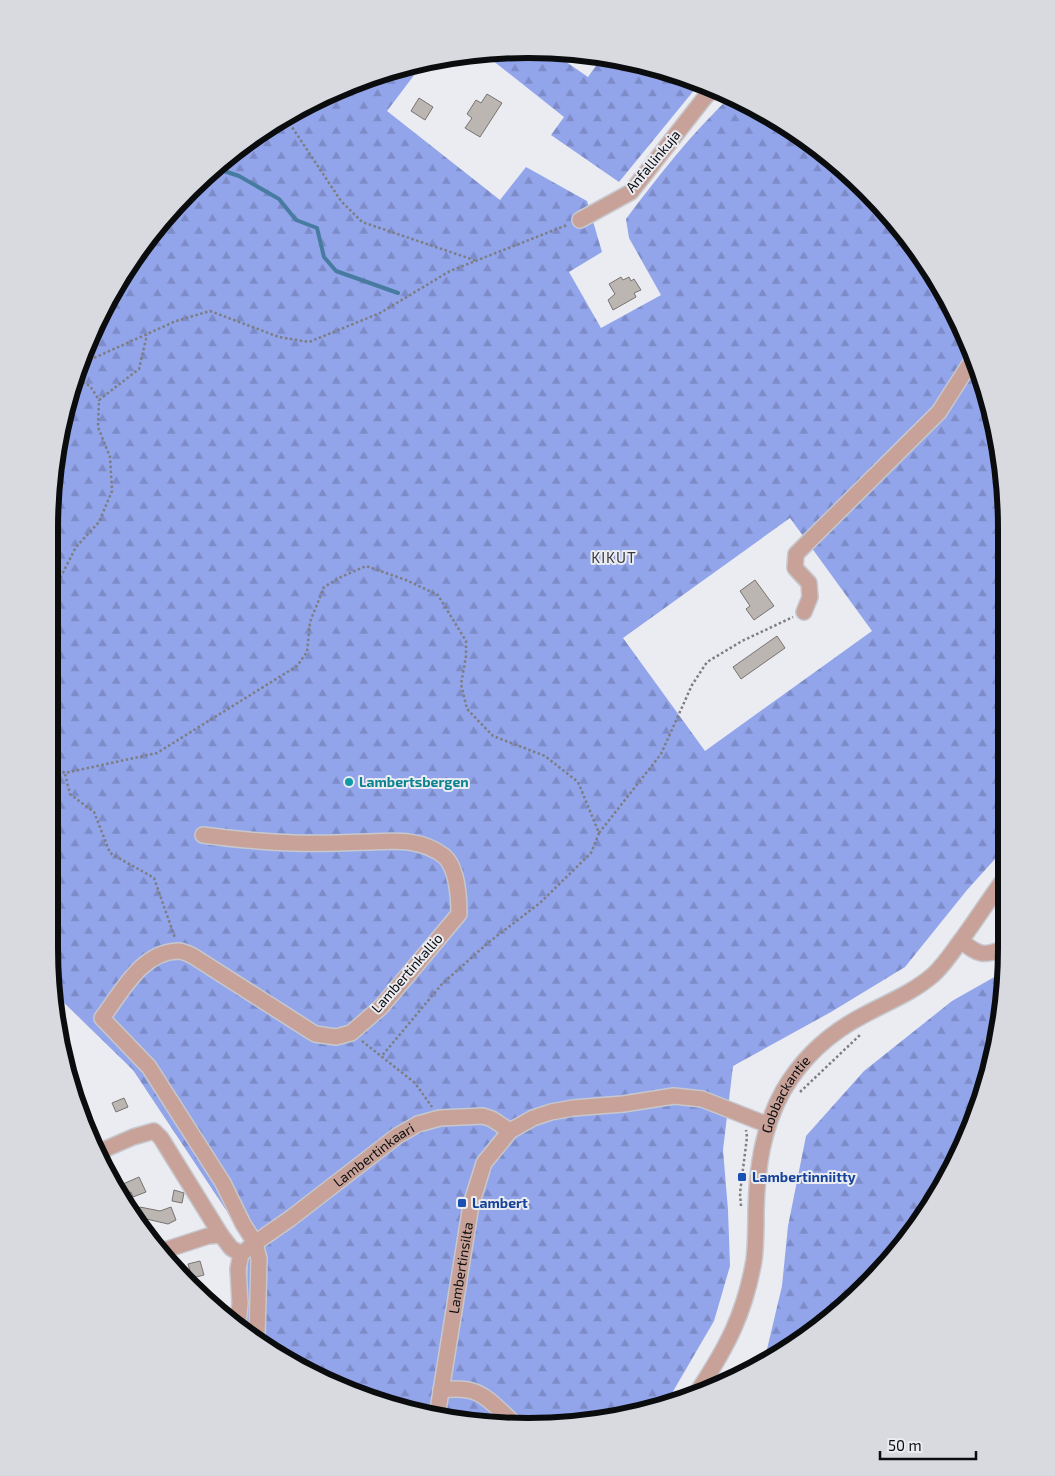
<svg xmlns="http://www.w3.org/2000/svg" width="1055" height="1476" font-family="'Exo 2',sans-serif">
<style>
.forest{fill:url(#forest-firs);fill-rule:evenodd}
.lines{fill:none;stroke-linecap:round;stroke-linejoin:round}
.stream{stroke:#477ca0;stroke-width:4}
.building{fill:#bcb6b2;stroke:#797370}
.minor-casing{stroke:#c6c8ce;stroke-width:18}
.path{stroke:#7c7e82;stroke-width:2.5;stroke-dasharray:2.5 2.5;stroke-linecap:butt}
.minor{stroke:#c8a298;stroke-width:15}
.culture-dot{fill:#0f9aa8;stroke:#eaecf2;stroke-width:2}
.transit-dot{fill:#1a4fb4;stroke:#eaecf2;stroke-width:2}
.labels{text-anchor:middle;stroke-width:4;stroke-linejoin:round;paint-order:stroke}
.street-label{font-size:14px;fill:#0b0c0e;stroke:#eaecf2}
.culture-label{font-size:14px;font-weight:bold;fill:#0d838f;stroke:#eaecf2;text-anchor:start}
.transit-label{font-size:14px;font-weight:bold;fill:#164399;stroke:#eaecf2;text-anchor:start}
.neighbourhood-label{font-size:15px;letter-spacing:1px;fill:#393b40;stroke:#eaecf2}
.rim{fill:none;stroke:#0b0c0e;stroke-width:6}
</style>
<defs>
<pattern id="forest-firs" width="22" height="20" patternUnits="userSpaceOnUse" patternTransform="scale(1.25)"><rect width="22" height="20" fill="#92a4ea"/><path d="M5 1l3.5 6h-7zM16 11l3.5 6h-7z" fill="#7d8cc8"/></pattern>
</defs>
<rect width="100%" height="100%" fill="#eaecf2"/>
<!-- forest -->
<path class="forest" d="M549,50L588,77L602,57L651,65L700,83L619,182L551,135L564,117L482,52Z
M424,62L387,111L500,200L526,167L587,201L602,252L569,272L601,328L661,295L629,238L626,219C659,175 692,133 732,95L739,98L819,148L887,212L957,316L1002,465L1004,849L967,890L905,967L831,1012L733,1066L723,1150L728,1210L730,1266L714,1321L668,1400L590,1423H465L344,1391L246,1330L248,1243L133,1070L55,994L49,948V527L58,434L113,288L212,168L288,113L373,74ZM790,518L872,631L705,751L623,638Z
M1005,971V980L990,1072L957,1160L907,1240L843,1308L764,1362L782,1286L788,1226L806,1136L864,1071L952,1001Z"/>
<g class="lines">
<!-- stream -->
<path class="stream" d="M212,167L239,176L279,199L296,220L317,228L324,257L336,271L398,293"/>
</g>
<!-- building -->
<path class="building" d="M487,94L502,103L480,137L465,128L472,118L467,114L476,100L481,103Z
M419,98L433,107L425,120L411,111Z
M621,277L623,280L629,277L631,281L634,279L641,290L634,293L636,297L613,310L608,300L615,294L609,284Z
M755,580L774,606L754,620L746,609L750,606L740,591Z
M777,636L785,648L741,679L733,667Z
M124,1098L128,1107L116,1112L112,1103Z
M139,1177L146,1192L133,1197L131,1192L127,1194L123,1184Z
M174,1190L184,1193L182,1203L172,1201Z
M140,1207L160,1211L171,1207L176,1220L168,1224L138,1217Z
M200,1261L204,1275L192,1278L188,1264Z"/>
<g class="lines">
<defs>
<g id="minor">
<path d="M580,220L631,192L706,96L715,89"/>
<path d="M804,612L810,597L809,583L795,568L796,554L939,412L971,362"/>
<path d="M203,835C233,839 263,842 294,843C318,844 343,843 367,842C394,841 421,838 444,856C457,867 459,898 459,914L381,1007L351,1033L336,1037L315,1034L193,956C189,954 183,951 178,951C141,952 122,992 102,1018L149,1067L223,1183L243,1224L255,1243L259,1259L257,1337"/>
<path d="M961,941C979,955 983,957 1005,948"/>
<path d="M101,1151L133,1137L154,1131L161,1138L221,1235"/>
<path id="s1" d="M255,1243L291,1218L397,1136L418,1124L440,1118L483,1116L492,1119L510,1131"/>
<path d="M162,1251L208,1236L221,1235L231,1248L241,1254"/>
<path d="M238,1325L240,1303L238,1269L241,1254L251,1246L255,1247"/>
<path d="M441,1390C481,1385 486,1398 514,1423"/>
<path id="s2" d="M698,1391C727,1347 745,1313 754,1260C756,1244 756,1227 756,1211C757,1169 762,1129 783,1091C802,1058 831,1032 864,1015C888,1002 912,993 933,975C943,966 951,954 959,943C975,922 989,899 1005,878"/>
<path id="s3" d="M437,1416L471,1205L484,1163L510,1131L533,1118L551,1112L573,1108L623,1104L674,1096L702,1099L768,1125"/>
</g>
</defs>
<!-- minor casing -->
<use href="#minor" class="minor-casing"/>
<!-- path -->
<path class="path" d="M284,115L341,201L362,222L477,261
M85,362L176,321L210,311L279,337L309,342L380,313L450,271L567,225
M78,380L90,386L99,400L139,369L147,335
M49,600L76,547L99,522L112,491L110,457L98,427L99,400
M49,765L65,773L157,753L297,666L307,652L310,622L324,587L341,577L366,566L406,580L438,595L466,641V656L461,684L467,709L493,736L545,756L578,782L599,833L591,853L540,903L489,942L442,984L381,1057
M65,774L70,794L94,812L110,853L154,878L175,938
M599,833L661,754L692,685L707,662L742,641L793,617
M362,1041L415,1083L432,1107
M800,1092L860,1035
M741,1206L740,1193L747,1137L746,1130"/>
<!-- minor -->
<use href="#minor" class="minor"/>
</g>
<!-- markers -->
<circle class="culture-dot" cx="349" cy="782" r="5"/>
<g class="transit-dot">
<rect x="737" y="1172" width="10" height="10" rx="2.5"/>
<rect x="457" y="1198" width="10" height="10" rx="2.5"/>
</g>
<g class="labels">
<!-- street labels -->
<g class="street-label">
<text transform="translate(653 161) rotate(-50)" y="5">Anfallinkuja</text>
<text transform="translate(407 973) rotate(-49)" y="5">Lambertinkallio</text>
<text dy="5" stroke="none"><textPath href="#s2" startOffset="315">Gobbackantie</textPath></text>
<text dy="5" stroke="none"><textPath href="#s1" startOffset="148">Lambertinkaari</textPath></text>
<text dy="5" stroke="none"><textPath href="#s3" startOffset="150">Lambertinsilta</textPath></text>
</g>
<!-- culture labels -->
<g class="culture-label">
<text x="359" y="787">Lambertsbergen</text>
</g>
<!-- transit labels -->
<g class="transit-label">
<text x="752" y="1182">Lambertinniitty</text>
<text x="472" y="1208">Lambert</text>
</g>
<!-- neighbourhood labels -->
<g class="neighbourhood-label">
<text x="614" y="563">KIKUT</text>
</g>
</g>
<!-- crop -->
<path d="M0 0H1055V1476H0ZM528 58H528A470 470 0 0 1 998 528V948A470 470 0 0 1 528 1418H528A470 470 0 0 1 58 948V528A470 470 0 0 1 528 58Z" fill="#d8dae0" fill-rule="evenodd"/>
<path class="rim" d="M528 58H528A470 470 0 0 1 998 528V948A470 470 0 0 1 528 1418H528A470 470 0 0 1 58 948V528A470 470 0 0 1 528 58Z"/>
<!-- scale -->
<path d="M880 1451v8h96v-8" fill="none" stroke="#0b0c0e" stroke-width="2.5"/>
<text x="888" y="1451" font-size="15" fill="#0b0c0e" stroke="#eaecf2" stroke-width="4" paint-order="stroke">50 m</text>
</svg>
